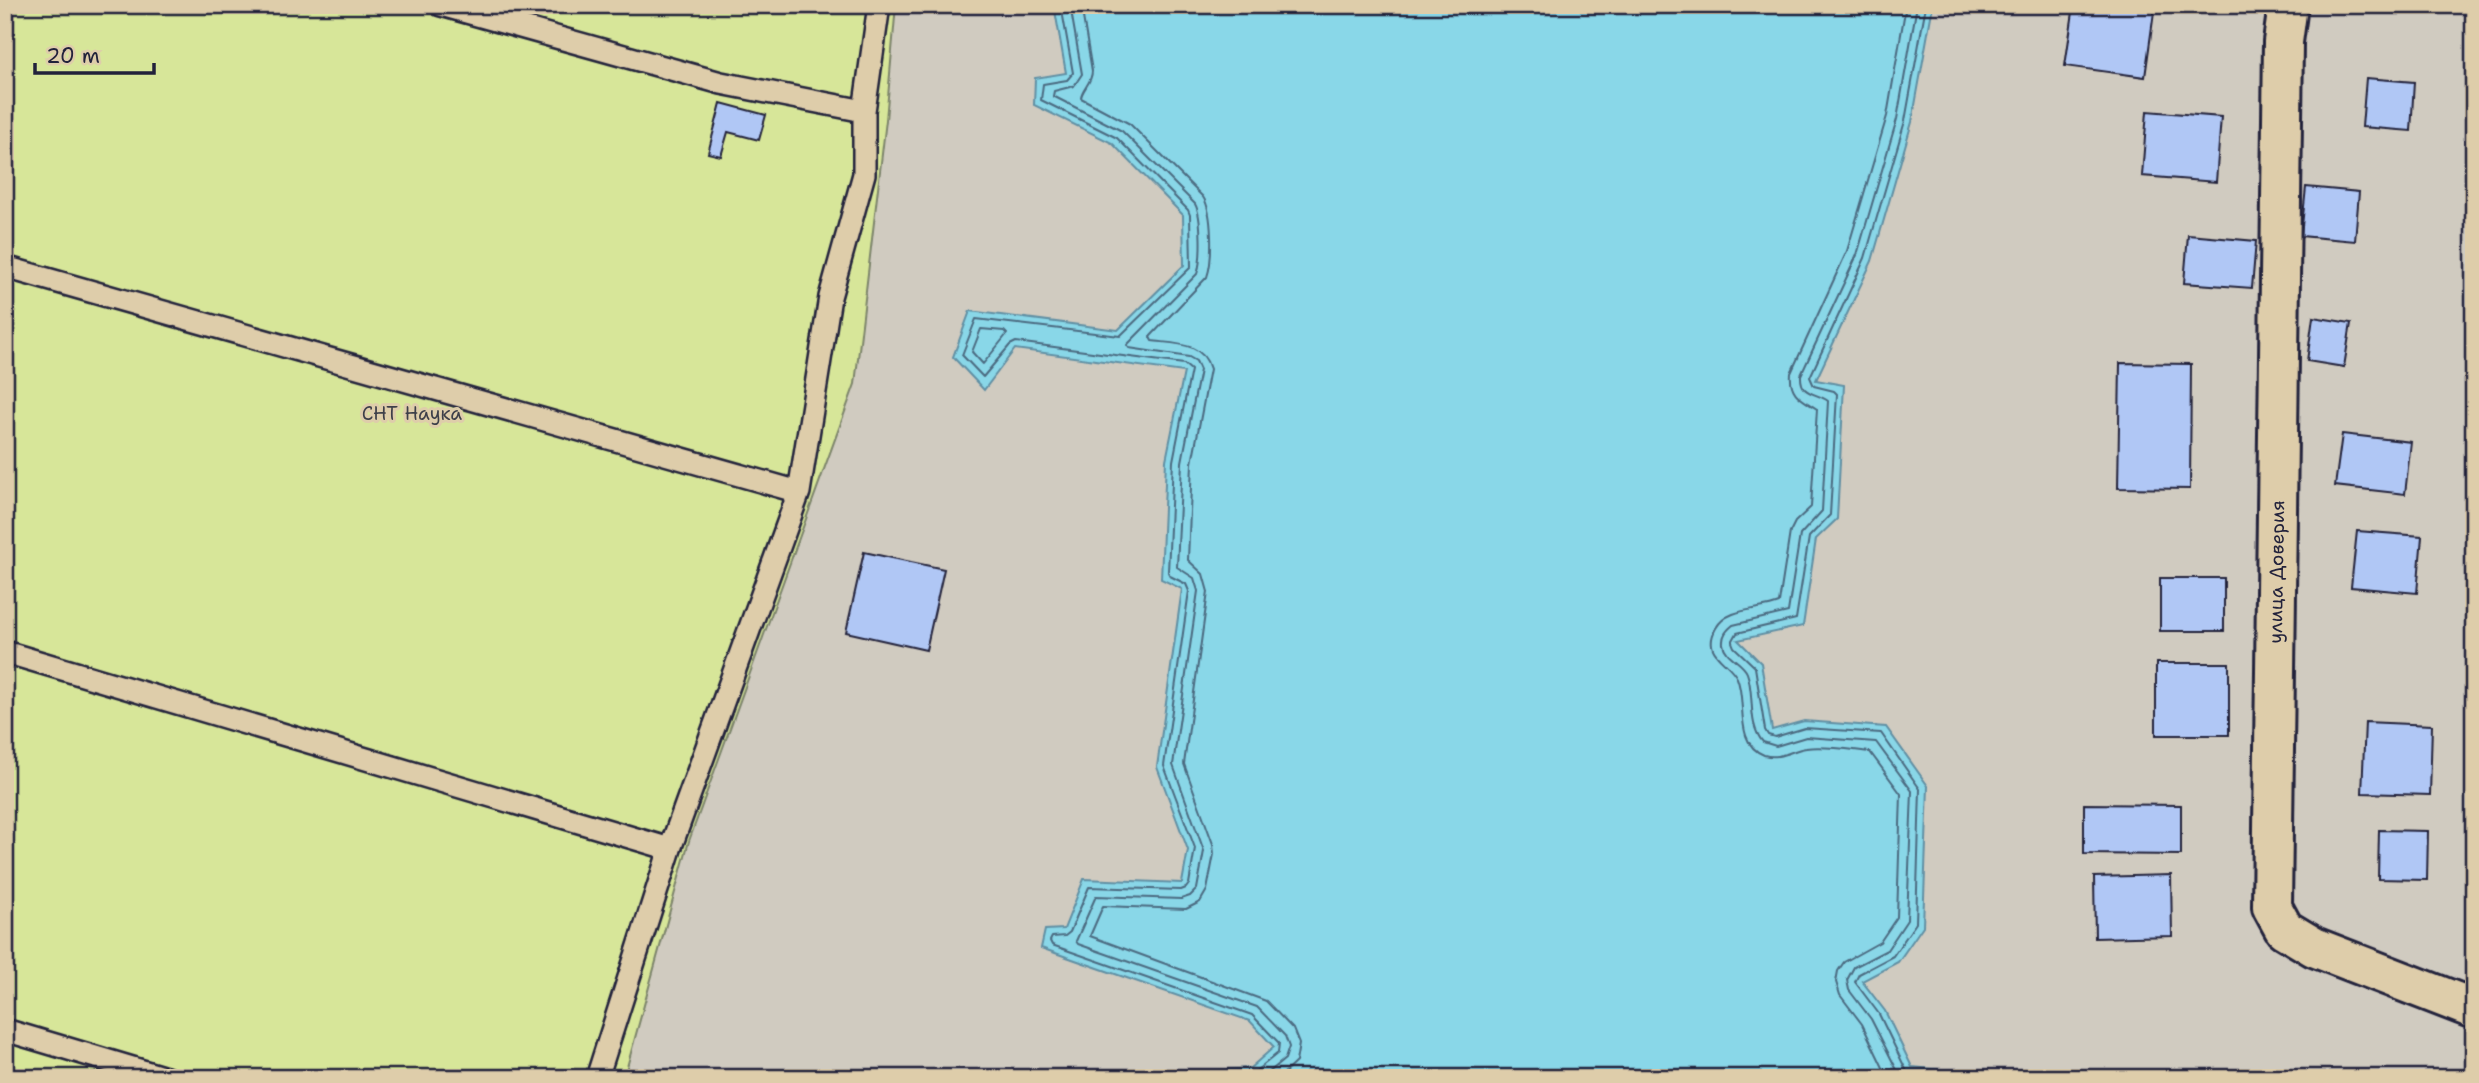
<svg xmlns="http://www.w3.org/2000/svg" width="2479" height="1083" font-family="'Shantell Sans',sans-serif">
<style>
.green{fill:#d7e699;stroke:#7c846a;stroke-width:2}
.water{fill:#89d7e8;stroke:#608fa3;stroke-width:2}
.lines{fill:none;stroke-linecap:round;stroke-linejoin:round}
.shore{stroke:#4b6a80;stroke-width:2}
.building{fill:#b0c7f5;stroke:#22223b;stroke-width:2}
.service-casing{stroke:#22223b;stroke-width:26}
.minor-casing{stroke:#22223b;stroke-width:44}
.service{stroke:#decdaa;stroke-width:21}
.minor{stroke:#decdaa;stroke-width:38}
.labels{text-anchor:middle;stroke-width:6;stroke-linejoin:round;paint-order:stroke}
.park-label{font-size:19px;fill:#3d3f49;stroke:#decdaa}
.street-label{font-size:19px;fill:#22223b;stroke:#decdaa}
</style>
<rect width="100%" height="100%" fill="#d0cbc0"/>
<filter id="ink" filterUnits="userSpaceOnUse"><feTurbulence type="fractalNoise" baseFrequency=".0143" numOctaves="2"/><feDisplacementMap in="SourceGraphic" scale="14" xChannelSelector="R" yChannelSelector="G"/><feConvolveMatrix kernelMatrix="1 2 1 2 8 2 1 2 1" color-interpolation-filters="sRGB"/></filter>
<g filter="url(#ink)">
<!-- green -->
<path class="green" d="M5,5H896L886,120L855,384L689,841L624,1078H5Z"/>
<!-- water -->
<path class="water" d="M1054,5H1933L1912,122L1872,261L1816,380L1844,385L1837,519L1816,539L1803,626L1738,640L1761,663L1772,730L1804,721L1886,727L1928,786L1923,926L1898,962L1862,981L1885,1011L1912,1067L1961,1072L1964,1078H1197L1200,1072L1250,1068L1274,1047L1250,1021L1041,948L1045,930L1064,929L1084,879L1182,883L1188,850L1157,767L1182,589L1161,579L1166,460L1184,372L1015,349L984,390L953,357L970,311L1118,330L1184,265L1183,215L1112,143L1034,105L1035,78L1066,73Z"/>
<g class="lines">
<!-- shore -->
<path class="shore" d="M1061,5L1073,73L1067,80L1043,84L1041,100L1117,138L1188,210L1190,215L1191,267L1120,336L976,319L962,355L983,377L1010,345L1016,342L1184,364L1191,370L1173,461L1168,572L1170,576L1186,584L1189,591L1164,766L1195,848L1189,884L1186,888L1181,890L1089,887L1070,932L1065,936L1052,937L1050,941L1052,945L1252,1015L1279,1043L1278,1053L1252,1074L1213,1078
M1070,5L1082,74L1074,86L1054,91L1053,96L1122,131L1195,204C1202,216 1202,261 1197,274L1127,345L1129,348L1189,357L1196,361L1200,370L1182,462L1177,567L1194,578L1198,591L1173,765L1204,851L1197,889L1190,896L1181,899L1096,896L1076,941L1078,944L1257,1007L1285,1036L1289,1047L1285,1059L1262,1078
M1081,5L1092,71C1092,83 1082,89 1081,98L1130,124L1203,197C1213,212 1213,260 1207,277L1150,337L1152,341C1175,344 1203,342 1210,369L1192,463L1188,560L1203,574L1208,592L1184,764L1213,844L1214,854L1207,890L1200,902L1186,909L1103,906L1090,936L1266,1001L1293,1029L1299,1044L1296,1062L1279,1078
M1926,5L1905,121L1865,258L1810,377L1814,386L1834,391L1837,394L1830,515L1809,537L1796,619L1737,633L1732,642L1734,647L1755,667L1765,730L1768,735L1775,737L1805,728L1881,733L1920,789L1916,923L1893,956L1859,974L1855,982L1879,1014L1907,1072L1949,1078
M981,329L1004,331L1007,334L983,364L972,352Z
M1888,1078L1862,1024L1840,995L1836,982L1838,971L1844,962L1880,942L1897,917L1901,794L1870,752C1852,750 1824,745 1806,748C1792,750 1779,760 1764,755C1734,744 1747,701 1737,678C1729,660 1701,655 1716,628C1727,607 1760,611 1779,603L1790,532L1795,522L1811,507L1817,409C1802,399 1789,395 1791,373L1847,251L1887,116L1906,5
M1901,1078L1871,1019L1849,990L1847,980L1854,967L1887,950L1907,920L1912,791L1876,742L1806,737L1776,746L1763,742C1747,725 1755,694 1747,673C1743,662 1725,657 1723,644C1722,635 1727,630 1733,625L1788,612L1800,535L1822,511L1828,401C1816,392 1800,396 1801,375L1857,255L1897,119L1917,5"/>
</g>
<!-- building -->
<path class="building" d="M2074,5H2155L2145,77L2065,66Z
M2366,78L2414,82L2411,131L2362,127Z
M721,103L766,115L759,140L728,132L721,156L708,153Z
M2147,111L2221,117L2216,182L2142,176Z
M2306,187L2359,192L2355,241L2301,236Z
M2188,235L2256,241L2252,288L2184,283Z
M2313,317L2351,323L2344,367L2307,361Z
M2120,363L2191,364L2190,489L2118,488Z
M2342,434L2411,442L2405,494L2335,486Z
M2357,531L2422,536L2417,593L2351,587Z
M864,552L944,569L926,650L846,632Z
M2160,578H2224V631H2160Z
M2156,663H2229V735H2156Z
M2365,722L2432,725L2430,795L2362,793Z
M2084,804L2181,805V855L2084,854Z
M2379,830L2428,831L2427,880L2378,879Z
M2171,875L2172,936L2095,938L2094,877Z"/>
<g class="lines">
<defs>
<path id="service" d="M441,5L721,83L864,111
M5,267L799,492
M5,652L670,849
M5,1030L166,1078
M597,1078L670,849L799,492L830,297L864,174V111L879,5"/>
<path id="minor" d="M2288,5L2283,42L2272,907L2284,929L2314,947L2474,1009"/>
</defs>
<!-- service casing -->
<use href="#service" class="service-casing"/>
<!-- minor casing -->
<use href="#minor" class="minor-casing"/>
<!-- service -->
<use href="#service" class="service"/>
<!-- minor -->
<use href="#minor" class="minor"/>
</g>
</g>
<g class="labels">
<!-- park labels -->
<g class="park-label">
<text x="412" y="420">СНТ Наука</text>
</g>
<!-- street labels -->
<g class="street-label">
<text transform="translate(2276 572) rotate(-89)" y="7">улица Доверия</text>
</g>
</g>
<!-- margin -->
<rect width="2479" height="1083" fill="none" stroke="#decdaa" stroke-width="28"/>
<rect x="14" y="14" width="2451" height="1055" fill="none" stroke="#22223b" stroke-width="2.5" filter="url(#ink)"/>
<!-- scale -->
<path d="M35 63v10h119v-10" fill="none" stroke="#22223b" stroke-width="3.5"/>
<text x="46" y="63" font-size="21" fill="#22223b" stroke="#decdaa" stroke-width="5" paint-order="stroke">20 m</text>
</svg>
